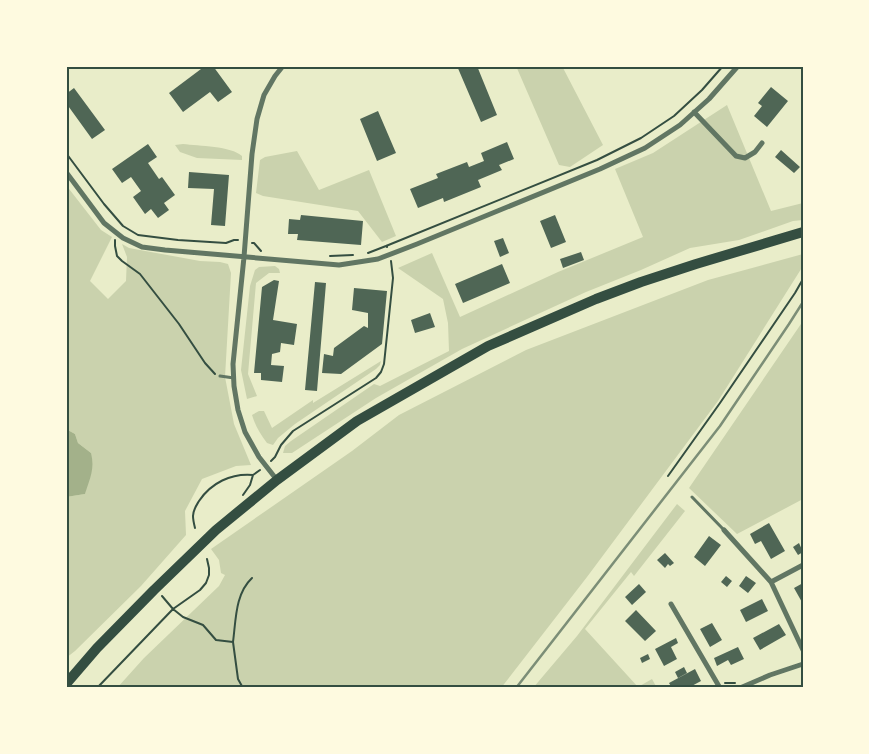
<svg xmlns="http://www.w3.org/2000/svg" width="869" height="754" font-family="'PT Sans Narrow',sans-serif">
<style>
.green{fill:#cad2ad}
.water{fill:#a3b18a}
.building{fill:#4f6655}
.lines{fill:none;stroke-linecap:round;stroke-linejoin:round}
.path{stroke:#344e41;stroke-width:2}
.service{stroke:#617663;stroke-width:3}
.minor{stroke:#617663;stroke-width:5}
.trunk{stroke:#344e41;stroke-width:10}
.rail{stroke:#7c8e77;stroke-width:2.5}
.neatline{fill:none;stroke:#344e41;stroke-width:2}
</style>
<rect width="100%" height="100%" fill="#e9edc9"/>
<!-- green -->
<path class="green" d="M516,66H562L603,145L570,167L559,165Z
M727,105L771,211L803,203V220L793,221L739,240L690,248L641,270L586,292L462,349L376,398L292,453H283L285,446L291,441L374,384L380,386L449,351L448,323L443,299L398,268L432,253L460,317L558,272L643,237L615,169L653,153Z
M183,144C199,146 231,146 242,156V160L197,158L180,152L175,145Z
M297,151L319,190L369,170L396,236L382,242L358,211L263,196L256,193L260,160L265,157Z
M66,185L101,230L112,237L90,281L108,299L126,281L127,257L122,244L129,248L200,261L220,262L228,264L231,273L225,377L234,424L251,465L236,466L202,479L185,511L186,535L141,586L75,651L66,658V497L85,494L91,453L78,443L75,434L66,429Z
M803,254V266L718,401L587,577L501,688H117L144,658L219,586L225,575L221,573L219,560L211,549L352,451L399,415L526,350L708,280Z
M275,266L279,269L280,273H269L256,283L248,374L257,396L247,399L241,370L250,286L255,270L259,267Z
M803,321V499L737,534L689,488Z
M381,361L380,365L376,369L295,424L278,438L273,445L267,443C260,434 255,425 252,415L259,411H264L272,428L313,400V403Z
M677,504L685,511L634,576L631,572L585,629L638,687L652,679L657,688H533L577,636Z"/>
<!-- water -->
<path class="water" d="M66,429L75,434L78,443L91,453C95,469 90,478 85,494L66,497Z"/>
<!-- building -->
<path class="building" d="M205,66H213L232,92L218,102L210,92L183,112L169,93Z
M457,66H477L497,115L481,122Z
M771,87L788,101L767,127L754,116L762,106L758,103Z
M74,88L105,130L92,139L66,103V94Z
M378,111L396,153L377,161L360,119Z
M507,142L514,159L499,165L502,170L478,180L481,187L444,202L443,198L418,208L410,189L438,178L436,174L467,162L469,167L484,161L481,153Z
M148,144L157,157L148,163L159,179L162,177L175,195L164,203L169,210L158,218L151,209L145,214L133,197L141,191L131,177L122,183L112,169Z
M781,150L800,167L794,173L775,157Z
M189,172L229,175L225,226L211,225L214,189L188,188Z
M301,215L363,221L361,245L297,240L298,234H288L289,219L300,220Z
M555,215L566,242L551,248L540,221Z
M503,238L509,253L500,257L494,241Z
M581,252L584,260L563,268L560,259Z
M502,264L510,283L463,303L455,284Z
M274,280L279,281L273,320L297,324L294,345L281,343L280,352L272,354L271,365L284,366L282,382L261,380V373H254L262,287Z
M315,282L326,283L317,391L305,390Z
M354,288L387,291L382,344L341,374L322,373L324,354L333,356L334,348L364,326L368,328V313L352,310Z
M430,313L435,327L415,333L411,320Z
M769,523L785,551L771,559L761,541L755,544L750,534Z
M709,536L721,545L705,566L694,557Z
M799,543L803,552L798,555L793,547Z
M665,553L674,563L670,566L668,564L665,568L657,560Z
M726,576L732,581L727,587L721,582Z
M746,576L756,583L748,593L739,586Z
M803,583V604L794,588Z
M639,584L646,592L632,605L625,597Z
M762,599L768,611L746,622L740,610Z
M636,610L656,631L645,641L625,621Z
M712,623L722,640L710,647L700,629Z
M779,624L786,635L760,650L753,638Z
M676,638L678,643L671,647L677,659L664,666L655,649Z
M738,647L744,659L731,665L728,660L717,666L714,658Z
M648,654L650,659L642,663L640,658Z
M684,667L687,673L678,678L675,672Z
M695,669L701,681L688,688H672L669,683Z"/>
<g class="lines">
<!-- path -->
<path class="path" d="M66,153L104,204L123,226L138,235L178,240L226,243L234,240H238
M115,240V246L117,256L122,261L140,274L179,324L205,363L215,374
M252,243H254L261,251
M387,247L386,246L597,160L641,138L674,116L702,90L723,66
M368,253L386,246
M330,256L353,255
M271,461L275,457L281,445L293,431L376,378L381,372L384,364L393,278L391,261
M668,476L720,403L795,293L803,279
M243,495L250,485L253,475
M195,528C194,524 193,520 193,516C193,510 196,506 199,501C211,483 231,473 253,475L260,470
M162,596L173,609L183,617L203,625L216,640L233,642L238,679L243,688
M233,642C236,620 235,594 252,578
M725,683H735
M97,688L173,609L200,590L206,583L209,575V568L207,559"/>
<!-- service -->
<path class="service" d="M220,376L234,378
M692,497L724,530"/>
<!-- minor -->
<path class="minor" d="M694,112L736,156L745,158L755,152L762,143
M66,172L104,223L123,238L142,247L165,250L339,265L378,259L417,244L600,169L645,148L680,125L709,99L738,66
M277,480L259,457L245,432L238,410L234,386L233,364L244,257L252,154L257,119L264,95L275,76L283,66
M724,530L771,582L803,650
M771,582L803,565
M671,604L720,688
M740,688L770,675L803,664"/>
<!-- trunk -->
<path class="trunk" d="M66,684L97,648L154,590L216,530L277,480L357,421L488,346L596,299L641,282L696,264L803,232"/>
<!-- rail -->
<path class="rail" d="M516,688L720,426L789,324L803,302"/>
</g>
<!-- border -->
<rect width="869" height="754" fill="none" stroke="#fefae0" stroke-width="135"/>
<rect x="68" y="68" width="734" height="618" class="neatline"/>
</svg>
